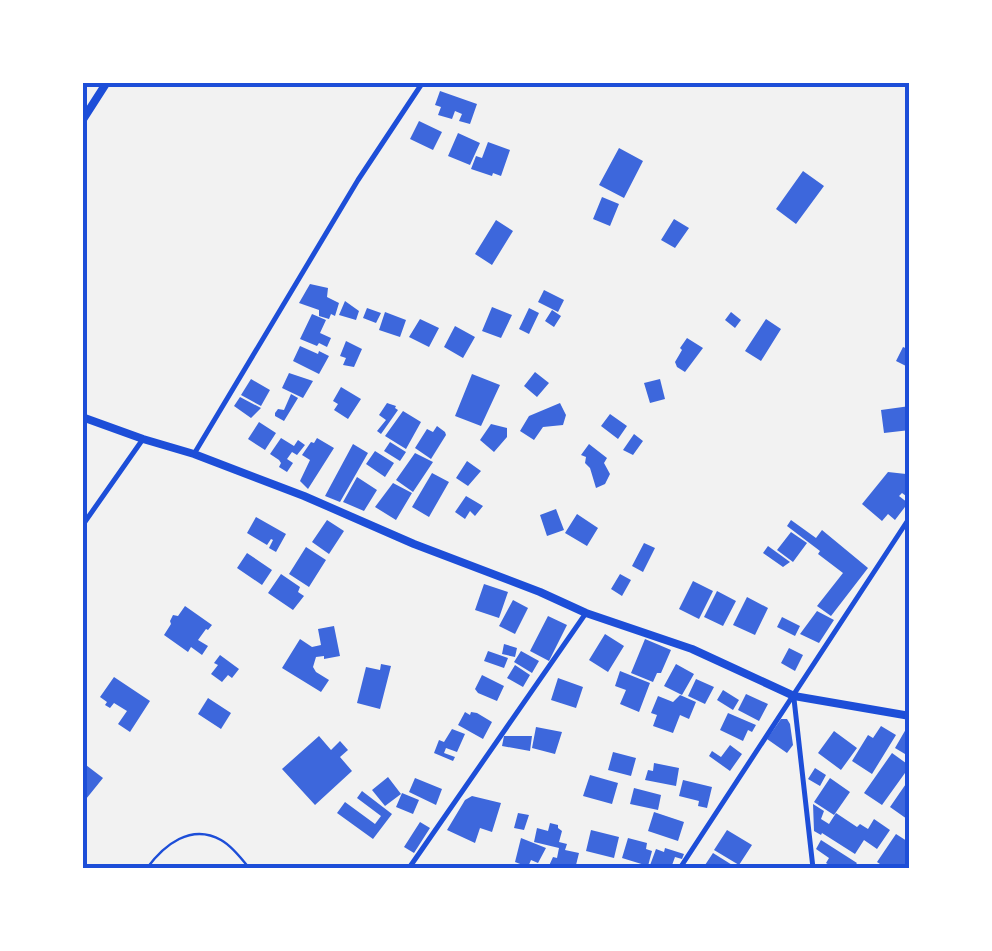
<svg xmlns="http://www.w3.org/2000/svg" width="992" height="951" font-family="'Archivo Narrow',sans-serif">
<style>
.building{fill:#3d67dc}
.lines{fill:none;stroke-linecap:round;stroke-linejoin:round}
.service{stroke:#1d4ed8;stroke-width:2.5}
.minor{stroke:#1d4ed8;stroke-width:5}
.secondary{stroke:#1d4ed8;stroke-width:8}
.neatline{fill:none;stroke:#1d4ed8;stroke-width:4}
</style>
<rect width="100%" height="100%" fill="#f2f2f2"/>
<!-- building -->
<path class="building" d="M440,91L477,104L470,124L459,121L462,114L455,111L452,119L438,115L441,107L435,105Z
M419,121L442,132L433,150L410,139Z
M458,133L480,143L470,165L448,156Z
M488,142L510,150L501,176L493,173L492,176L471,169L476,156L482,158Z
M619,148L643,161L624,198L599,185Z
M803,171L824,186L796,224L776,209Z
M602,197L619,204L610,226L593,219Z
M674,219L689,228L675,248L661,240Z
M496,220L513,231L492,265L475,254Z
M310,284L328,288L327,297L339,303L335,316L331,314L329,319L319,316V310L299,303Z
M544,290L564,300L558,312L538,302Z
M345,301L359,311L356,320L339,315Z
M492,307L512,315L501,338L482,331Z
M367,308L381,313L376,323L363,318Z
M529,308L539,313L529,334L519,329Z
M552,310L561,316L554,327L545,321Z
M385,312L406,320L400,337L379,330Z
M731,312L741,320L735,328L725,320Z
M312,314L326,320L320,333L331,338L327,347L319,343L317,346L300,339Z
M420,319L439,328L429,347L409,337Z
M766,319L781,329L761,361L745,351Z
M455,326L475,337L463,358L444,347Z
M687,338L703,348L685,372L677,367L675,362L682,350L680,348Z
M346,341L362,349L354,367L343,365L346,358L340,356Z
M300,346L318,354L319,351L329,356L319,374L293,361Z
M903,347L910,350V368L896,361Z
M535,372L549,383L537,397L524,386Z
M289,373L313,381L303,398L282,388Z
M472,374L500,385L481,426L455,416Z
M251,379L270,390L261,406L241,395Z
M660,379L665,399L650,403L644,383Z
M341,387L361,399L348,419L334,410L338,404L333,401Z
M291,394L298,398L284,421L275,416V413L278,409L284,410Z
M240,397L261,408L251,418L234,406Z
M387,403L396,406L395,408L398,410L381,434L377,431L386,420L379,415Z
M560,403L566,415L563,425L543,427L534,440L520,431L529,416Z
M910,406V430L884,433L881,410Z
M403,411L421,422L406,449L385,436Z
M610,414L627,426L618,439L601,426Z
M259,422L276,433L265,450L248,439Z
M491,424L507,428V437L494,452L480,440Z
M437,426L445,432L446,435L431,459L415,448L427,429L433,432Z
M634,434L643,441L633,455L623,450Z
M281,438L294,446L298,440L305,445L297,455L292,452L287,459L293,463L287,472L279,467L281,463L279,460L270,454Z
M317,438L334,448L308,489L300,481L310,460L302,455L311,442L314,443Z
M390,442L406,452L400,461L384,451Z
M353,444L368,453L340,502L325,496Z
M589,444L607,458L604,463L610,474L605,484L596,488L590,468L585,463L586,457L581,455Z
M375,451L394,463L385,477L366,464Z
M415,453L433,462L413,492L396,480Z
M467,461L481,471L468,486L456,478Z
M888,472L906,474L910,479V499L902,493L899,496L908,503L895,520L888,514L882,521L862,504Z
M432,473L449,482L429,517L412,507Z
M357,477L377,490L364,511L343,502Z
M393,483L412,493L396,520L375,507Z
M466,496L483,506L475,516L470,511L465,519L455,512Z
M556,509L564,530L547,536L540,515Z
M577,514L598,528L587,546L565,533Z
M256,517L286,534L276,552L269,548L273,540L271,539L267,545L247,533Z
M327,520L344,531L329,554L312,542Z
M791,520L816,538L822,530L868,568L831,616L817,606L843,573L818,554L820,551L787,526Z
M791,532L807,543L793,562L777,550Z
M644,543L655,548L643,572L632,566Z
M768,546L790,562L783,567L763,553Z
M306,547L326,560L309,587L289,574Z
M247,553L272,570L262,585L237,568Z
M281,574L300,587L298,592L304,596L293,610L268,593Z
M620,574L631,580L622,596L611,589Z
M693,581L713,591L699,619L679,609Z
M484,584L508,592L499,618L475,610Z
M717,591L736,601L723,626L704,617Z
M747,597L768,608L755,635L733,625Z
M513,600L528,608L515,634L499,626Z
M185,606L212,625L208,630L206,629L198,640L208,646L202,655L191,647L188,652L164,635L171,624L170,621L173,615L178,616Z
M817,611L834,620L819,643L800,634Z
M548,616L567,625L549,661L530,651Z
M782,617L800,626L795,636L777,627Z
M334,626L340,656L324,659V656L316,657L313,667L316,672L329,680L321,692L282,668L300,639L312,647L321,645L318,629Z
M605,634L624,646L608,672L589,660Z
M645,639L671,650L661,673H657L653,682L631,673Z
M504,644L517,648L515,657L502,654Z
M789,648L803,655L795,671L781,663Z
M488,651L508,658L504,668L484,661Z
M521,651L539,661L532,673L514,662Z
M220,655L239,669L232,678L228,675L222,682L211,674L218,665L214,663Z
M381,664L391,666L380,709L357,703L366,667L380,670Z
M676,664L694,674L682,695L664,686Z
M515,665L530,675L523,687L507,678Z
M620,671L650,683L639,712L620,704L626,690L615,686Z
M482,675L504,686L497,701L478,693L475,689Z
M114,677L150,701L130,732L118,724L127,711L114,703L110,708L105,705L107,702L100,697Z
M558,678L583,687L576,708L551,700Z
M696,679L714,687L705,704L688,696Z
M723,690L739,700L733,710L717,700Z
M746,694L768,704L759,721L738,710Z
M680,695L696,702L689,719L680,715L673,733L653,726L657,715L651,713L658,696L673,702Z
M208,698L231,713L221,729L198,714Z
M465,712L470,715L471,712L477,713L492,722L483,739L458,725Z
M728,713L756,725L752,732L748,730L743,741L720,730Z
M781,719H787L790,724L793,745L787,753L767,739Z
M881,726L896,735L872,774L852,761L868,735L873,738Z
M536,727L562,732L555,754L532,748Z
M452,729L465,734L457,752L446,748L444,753L455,757L453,761L434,753L439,740L444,742Z
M906,729L910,731V757L895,748Z
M834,731L857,748L841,770L818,753Z
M319,736L331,750L340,741L348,750L340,757L352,771L315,805L282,769Z
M504,736H532L530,751L502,746Z
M730,745L742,754L730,771L709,756L712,751L721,757Z
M613,752L636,758L631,776L608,770Z
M892,753L910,766L882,805L864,793Z
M82,762L103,778L82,804Z
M654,763L679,768L676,786L645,780L648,770L653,771Z
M815,768L826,775L820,786L808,779Z
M590,775L618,783L612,804L583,796Z
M388,777L401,794L385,806L372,790Z
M415,778L442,789L436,805L409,792Z
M830,778L850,792L834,815L814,802Z
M910,778V815L907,819L890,807Z
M683,780L712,787L707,808L698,806L699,801L679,796Z
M634,788L661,795L658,810L630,804Z
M362,791L392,814L373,839L337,813L345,802L375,824L381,816L357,798Z
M402,793L419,800L413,814L396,807Z
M472,796L501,803L492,832L480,828L475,843L447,830L465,800Z
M813,804L824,811L821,819L829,824L836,813L857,827L860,824L868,829L874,819L890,830L877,849L864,840L855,854L822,833L821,835L814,831Z
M654,812L684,822L678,841L648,831Z
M518,813L529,815L524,830L514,828Z
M420,822L430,828L414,853L404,847Z
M550,823L558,825V828L562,831L559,842L567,844L565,850L579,853L576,865L570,864L569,868H548L553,857L557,858L559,848L534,842L537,828L548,831Z
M591,830L619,837L614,858L586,851Z
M727,830L752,845L739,865L714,850Z
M896,834L910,843V860L904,868H886L877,862Z
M521,838L546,848L538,863L531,860L528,867L515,862Z
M628,838L647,843L646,849L652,851L648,866L622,858Z
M821,840L857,863L853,868H834L826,863L829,858L816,849Z
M665,848L684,854L682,859L675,857L671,868H649L656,849L664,852Z
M713,853L737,868H703Z"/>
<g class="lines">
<!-- service -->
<path class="service" d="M147,868C164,845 191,823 221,840C232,846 242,859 249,868"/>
<!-- minor -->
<path class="minor" d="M194,454L358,180L423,82
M82,526L143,439
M794,699L813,868
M409,868L586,613
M680,868L910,517"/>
<!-- secondary -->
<path class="secondary" d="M82,121L107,82
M82,417L143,439L194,454L304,496L414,544L540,592L586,613L692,649L794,696L910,716"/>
</g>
<!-- border -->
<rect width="992" height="951" fill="none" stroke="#ffffff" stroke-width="170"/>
<rect x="85" y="85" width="822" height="781" class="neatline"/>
</svg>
